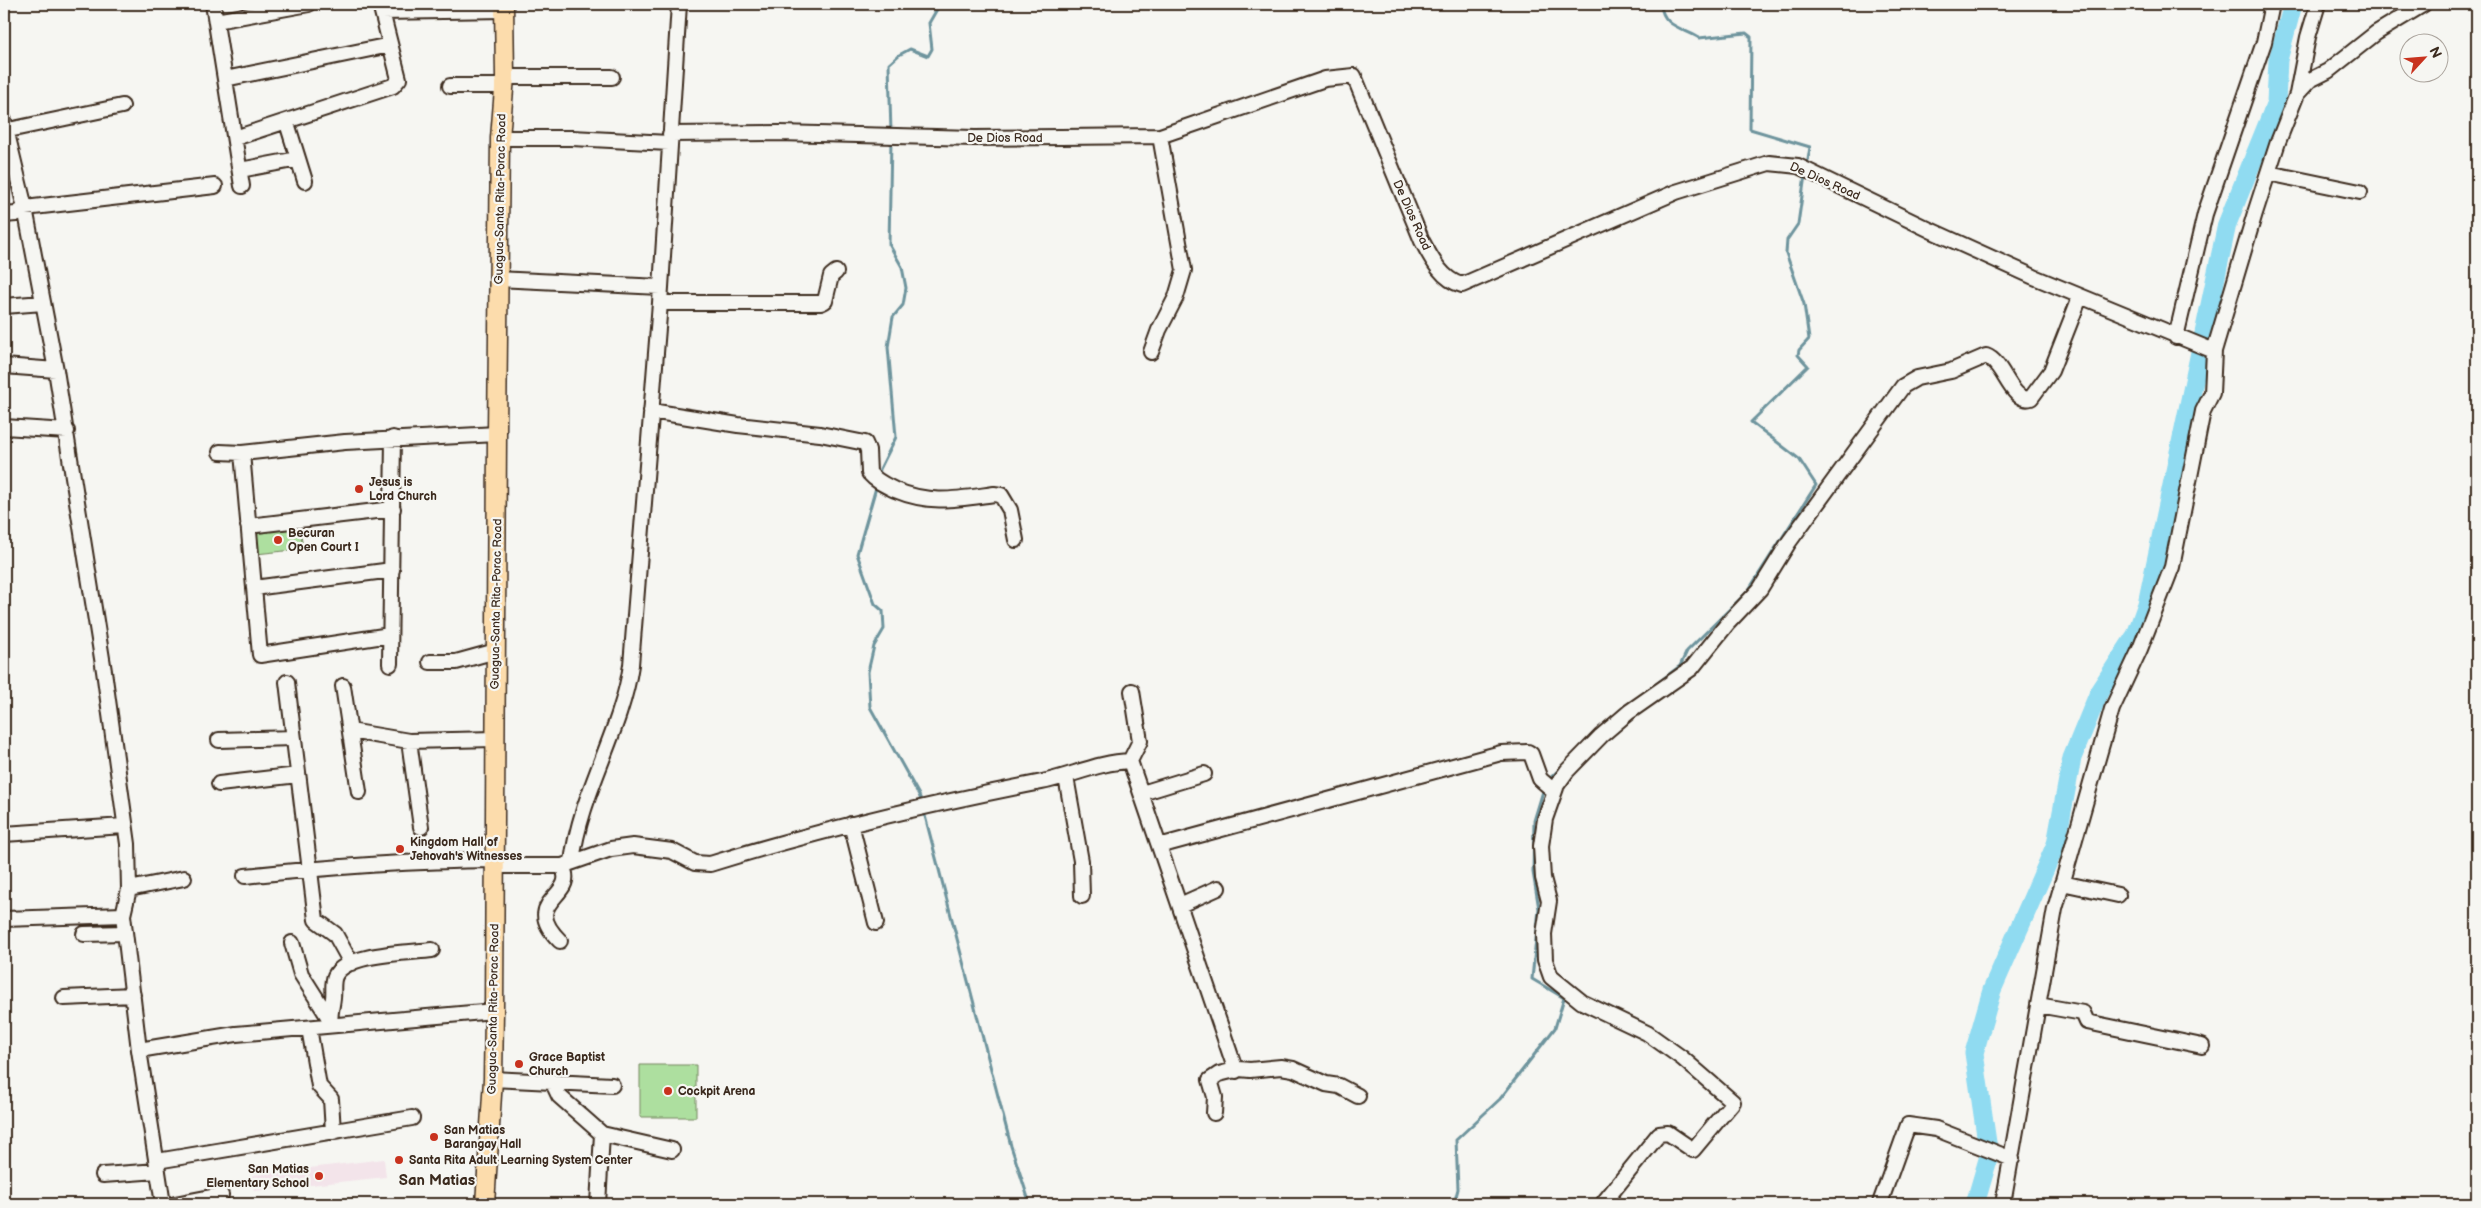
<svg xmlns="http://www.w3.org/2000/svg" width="2481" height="1208" font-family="'Balsamiq Sans',sans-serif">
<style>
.built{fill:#f3e4ea}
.park{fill:#addf9f;stroke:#74845e}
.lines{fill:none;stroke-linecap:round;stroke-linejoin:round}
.stream{stroke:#6e949d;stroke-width:3}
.river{stroke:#90dbf1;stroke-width:19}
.minor-casing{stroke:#3b2a1e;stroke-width:18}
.major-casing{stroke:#3b2a1e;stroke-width:21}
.minor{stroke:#f6f6f2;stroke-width:14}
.major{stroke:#fcdcac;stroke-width:18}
.poi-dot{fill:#c8321e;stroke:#f6f6f2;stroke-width:2}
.labels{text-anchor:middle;stroke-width:4.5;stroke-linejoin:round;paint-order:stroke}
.street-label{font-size:12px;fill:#3b2a1e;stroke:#f6f6f2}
.poi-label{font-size:12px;font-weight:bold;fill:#3b2a1e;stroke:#f6f6f2;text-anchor:start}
.quarter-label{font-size:15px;font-weight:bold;fill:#3b2a1e;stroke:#f6f6f2}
</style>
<rect width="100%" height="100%" fill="#f6f6f2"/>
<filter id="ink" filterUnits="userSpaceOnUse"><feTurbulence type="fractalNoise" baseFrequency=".02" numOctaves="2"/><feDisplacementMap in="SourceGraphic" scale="10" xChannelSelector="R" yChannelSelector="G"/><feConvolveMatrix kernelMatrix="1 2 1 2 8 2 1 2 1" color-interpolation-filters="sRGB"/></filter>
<g filter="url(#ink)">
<!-- built -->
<path class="built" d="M384,1159L386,1177L254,1191L252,1175Z"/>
<!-- park -->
<path class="park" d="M300,526L303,549L256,554L254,531Z
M640,1065H696V1117H640Z"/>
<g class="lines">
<!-- stream -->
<path class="stream" d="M1661,4C1662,27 1684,28 1699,38L1746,33L1751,37L1750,129L1810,147L1807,166
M891,133L889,64L899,55L910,49L928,56L932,49L929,23L940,4
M879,476L880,469L896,437L888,347L893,317L903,305L906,288L902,267L889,244L891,140
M877,484L857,554L875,604L883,611L884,629L874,646L868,672L870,707L919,795L922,803
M1618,713L1680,666L1687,651L1748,591L1816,485L1799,459L1751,422L1808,366L1798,355L1799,350L1809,339L1804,304L1786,253L1787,240L1798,224L1805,175
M1548,780L1565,764
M924,812L1011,1146L1030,1204
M1454,1204L1458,1189L1456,1140L1500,1099L1555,1028L1564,998L1532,979L1539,909L1533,872L1534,821L1544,788"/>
<!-- river -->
<path class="river" d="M1975,1204L1989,1156L1974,1053L1992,990L2056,844L2072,758L2100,690L2136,635L2147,604L2227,224L2276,103L2278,60L2293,4"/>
<defs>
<path id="minor" d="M213,4L242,186
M382,12L504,10
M216,21L309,4
M505,77H612
M225,79L390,45
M450,86H504
M2297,94L2310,80L2328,71L2376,33L2424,4
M4,121L25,208L56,370L104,671L128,844L129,889L123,915L139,1050L163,1204
M287,123L305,181
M4,131L122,106
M670,134L779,133L975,138L1160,136L1325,79L1354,76L1422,241C1431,258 1442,280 1462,285L1676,192L1769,163L1798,166L1930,230L2034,277L2214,351
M235,138L393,86L399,79L380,4
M500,138H572L669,143
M240,170L298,159
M2268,173L2360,192
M4,215L16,214L25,208L215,186
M499,279L660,287
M660,303H821L825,301L831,276L836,272
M4,306L43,303
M2176,337L2205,214L2264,42L2272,4
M1151,352L1159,330L1176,297L1184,270L1160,136
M4,366L56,370
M651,411L738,425L820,434L865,443L868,450L869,473C877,482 885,485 895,490C931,505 957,499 994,494L1001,495L1010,510L1016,540
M4,427L67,431
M220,452L242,453L345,442L497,434
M242,453L260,655L390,635
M248,526L393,509
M254,588L392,570
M430,662H456L496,651
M390,664L393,438
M287,682L316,920L335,934L351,963
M343,686L359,792
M350,731L409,741L494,739
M219,740L294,738
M409,741L421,827
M1130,761L1140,741L1132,691
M1066,777L1081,861L1082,896
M219,784L298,775
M1142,793L1204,774
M851,824L876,923
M4,834L124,826
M1159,846L1501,753L1528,752L1531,754L1540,779L1554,791
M572,862C580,793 621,733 631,665L660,303L679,4
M494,866H562L611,849L633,846L672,851L695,863L710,864C819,830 930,804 1042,782C1071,776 1100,762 1130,761L1236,1071
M245,876C328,867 411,861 494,860
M2062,883L2118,895
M129,889L184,878
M1180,905L1218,888
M4,919L123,915
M84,934L125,933
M560,941C518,899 580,898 562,866
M292,943L301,974L329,1018
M64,998L133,995
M2038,1005L2083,1013L2087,1022L2202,1046
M331,1025C329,1015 332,1008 333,998C334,991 332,983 335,976C346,953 408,953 432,950
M309,1028L319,1086L331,1099L333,1132
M139,1050L236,1034L494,1011
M493,1079L612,1085
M552,1081L559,1096L602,1134L672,1150
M1214,1113L1215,1097L1210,1080L1219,1074L1239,1069L1250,1070L1281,1067L1293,1069L1326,1084L1339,1086L1358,1096
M157,1161L412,1118
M103,1175L158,1171
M1604,1202L1659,1134L1668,1133L1693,1150L1733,1102L1682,1058L1647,1033L1582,1002L1551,977L1545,960L1544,934L1549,901L1543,878L1541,846L1545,819L1557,785L1567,771L1601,736L1629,712L1692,668L1728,623L1760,589L1789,542L1903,386L1917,378L1951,371L1986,356C2004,362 2011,404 2031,398L2051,371L2080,297
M1880,1203L1908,1125L1936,1129L2012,1159
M175,1204L221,1195
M598,1204L602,1134
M2003,1204L2055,909L2112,709L2140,649L2172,567L2203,411L2212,393L2214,351L2255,213L2278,142L2297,94L2308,37L2318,4"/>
<path id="major" d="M485,1204L493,1079L494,1011L497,434L500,138L505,77L504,4"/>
</defs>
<!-- minor casing -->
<use href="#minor" class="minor-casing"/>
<!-- major casing -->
<use href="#major" class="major-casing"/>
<!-- minor -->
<use href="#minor" class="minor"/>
<!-- major -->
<use href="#major" class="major"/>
</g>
</g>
<!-- markers -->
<g class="poi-dot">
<circle cx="359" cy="489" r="5"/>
<circle cx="278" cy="540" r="5"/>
<circle cx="400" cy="849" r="5"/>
<circle cx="519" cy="1064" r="5"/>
<circle cx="668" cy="1091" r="5"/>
<circle cx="434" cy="1137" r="5"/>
<circle cx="399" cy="1160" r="5"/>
<circle cx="319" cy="1176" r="5"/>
</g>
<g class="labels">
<!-- street labels -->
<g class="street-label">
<text x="1005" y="142">De Dios Road</text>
<text transform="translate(1825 181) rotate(24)" y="4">De Dios Road</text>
<text transform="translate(500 199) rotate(-89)" y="4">Guagua-Santa Rita-Porac Road</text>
<text transform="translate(1412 215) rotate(66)" y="4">De Dios Road</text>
<text transform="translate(496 604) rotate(-89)" y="4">Guagua-Santa Rita-Porac Road</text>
<text transform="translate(493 1009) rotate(-89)" y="4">Guagua-Santa Rita-Porac Road</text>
</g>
<!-- poi labels -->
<g class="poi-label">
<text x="369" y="486">Jesus is<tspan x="369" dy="14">Lord Church</tspan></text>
<text x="288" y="537">Becuran<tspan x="288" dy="14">Open Court I</tspan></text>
<text x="410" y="846">Kingdom Hall of<tspan x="410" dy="14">Jehovah's Witnesses</tspan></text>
<text x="529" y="1061">Grace Baptist<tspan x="529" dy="14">Church</tspan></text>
<text x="678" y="1095">Cockpit Arena</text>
<text x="444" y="1134">San Matias<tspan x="444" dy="14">Barangay Hall</tspan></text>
<text x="409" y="1164">Santa Rita Adult Learning System Center</text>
<text x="309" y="1173" text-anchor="end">San Matias<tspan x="309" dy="14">Elementary School</tspan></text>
</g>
<!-- quarter labels -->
<g class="quarter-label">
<text x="437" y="1185">San Matias</text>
</g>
</g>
<!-- margin -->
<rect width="2481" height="1208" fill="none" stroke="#f6f6f2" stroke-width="20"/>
<rect x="10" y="10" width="2461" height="1188" fill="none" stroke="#3b2a1e" stroke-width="2" filter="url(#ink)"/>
<!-- north arrow -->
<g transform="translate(2424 58) rotate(64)"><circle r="24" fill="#f6f6f2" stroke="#aba49d"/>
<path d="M0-4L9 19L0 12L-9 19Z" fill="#c8321e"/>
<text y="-8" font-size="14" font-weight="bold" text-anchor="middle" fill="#3b2a1e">N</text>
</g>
</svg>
